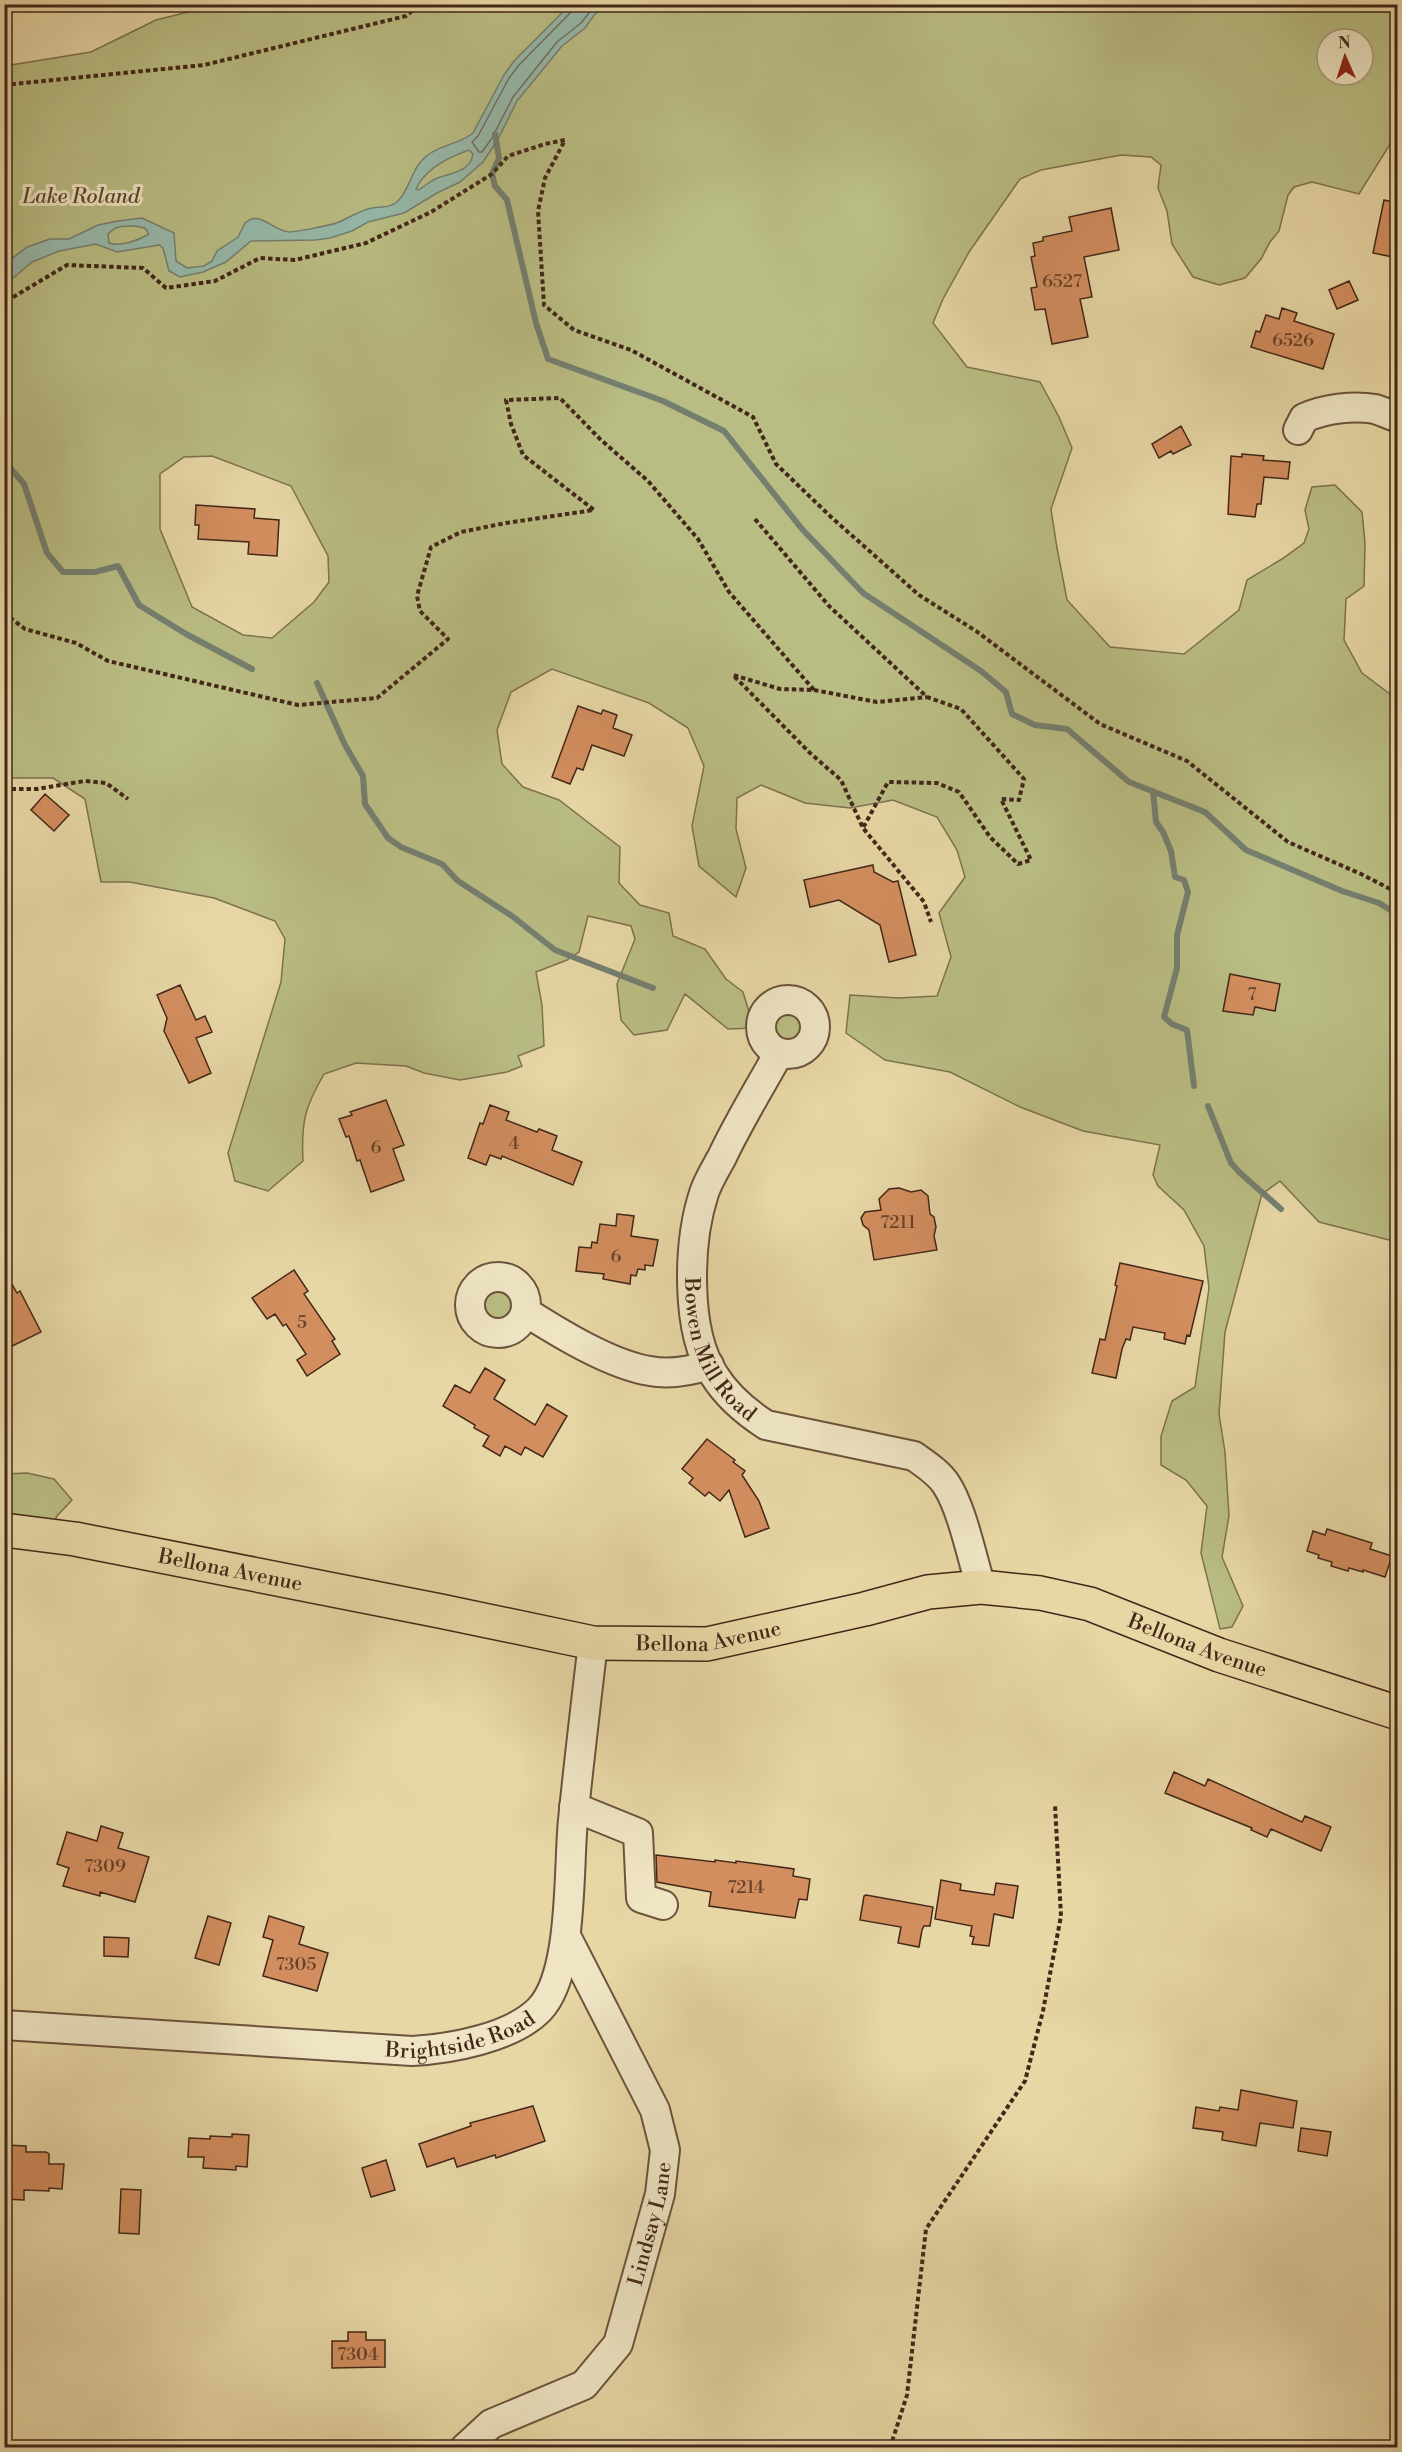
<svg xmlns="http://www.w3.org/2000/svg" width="1402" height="2452" font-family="'Libre Bodoni',serif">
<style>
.green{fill:#b9bd83;stroke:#7e724e;stroke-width:1.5;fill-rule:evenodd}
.water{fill:#97b9aa;stroke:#757f70;stroke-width:1.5;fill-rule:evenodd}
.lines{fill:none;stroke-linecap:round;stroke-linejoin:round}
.shore{stroke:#6d7062;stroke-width:1.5}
.stream{stroke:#757f70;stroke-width:6}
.building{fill:#d38e5f;stroke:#432719;stroke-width:1.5}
.minor-casing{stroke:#6c533c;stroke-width:32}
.major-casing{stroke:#432719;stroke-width:36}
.path{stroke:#432719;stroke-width:4;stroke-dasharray:4.5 3;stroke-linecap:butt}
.minor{stroke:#efe5c4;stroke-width:28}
.major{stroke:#e7d7a5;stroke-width:33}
.labels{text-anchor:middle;stroke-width:6;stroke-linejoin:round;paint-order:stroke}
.number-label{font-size:18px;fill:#67412a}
.park-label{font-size:21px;font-style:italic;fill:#5b452e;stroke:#efe5c4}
.street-label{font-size:21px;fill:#432719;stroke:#efe5c4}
</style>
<rect width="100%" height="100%" fill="#e7d7a5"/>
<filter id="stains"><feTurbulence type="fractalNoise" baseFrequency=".00333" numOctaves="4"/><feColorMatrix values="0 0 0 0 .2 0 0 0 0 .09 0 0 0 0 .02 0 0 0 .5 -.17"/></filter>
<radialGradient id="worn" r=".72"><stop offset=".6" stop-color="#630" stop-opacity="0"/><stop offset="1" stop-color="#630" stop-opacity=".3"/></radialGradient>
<!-- green -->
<path class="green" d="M216,5H1397V133L1359,194L1312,182L1294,187L1288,195L1279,231L1270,242L1261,259L1245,278L1219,285L1193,277L1172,244L1167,211L1158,188L1161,165L1151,157L1121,155L1041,170L1020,179L969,252L943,299L933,323L967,367L1040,382L1059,417L1072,448L1051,509L1057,548L1067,600L1110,647L1184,654L1239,610L1247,580L1282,559L1304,543L1309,529L1305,510L1312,487L1335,485L1362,512L1365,543L1364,586L1346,599L1344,640L1362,673L1398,700L1397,1242L1319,1222L1280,1181L1262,1194L1225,1332L1219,1414L1225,1452L1229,1516L1222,1557L1243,1606L1232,1627L1220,1629L1201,1553L1207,1506L1186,1480L1161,1465V1436L1172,1401L1195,1387L1209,1288L1204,1246L1184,1210L1158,1186L1153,1175L1160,1145L1083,1131L1020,1107L950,1072L885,1060L846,1033L850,995L898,998L937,996L951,957L939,913L965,877L957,850L937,817L893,800L850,808L805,803L761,785L737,798L736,829L746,868L736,897L699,866L692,826L704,766L688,728L649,703L552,669L511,692L497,730L502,764L523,787L559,800L620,847L619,883L640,905L669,913L673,936L705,949L726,979L743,992L754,1028L728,1029L685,994L667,1030L634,1035L621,1020L617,984L635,939L631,926L588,916L579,952L567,960L536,972L542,1005L544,1046L518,1056L522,1066L507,1072L460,1080L424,1073L406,1066L356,1063L324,1074C305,1107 301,1122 303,1161L268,1191L235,1181L228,1153L281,982L285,939L275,921L214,898L130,882H101L85,799L53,778H5V66L91,52L156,20ZM1327,39H1363V75H1327ZM212,456L291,486L328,556L329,582L314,602L272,638L243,635L192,607L160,529V474L184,457Z
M774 1027a14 14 0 1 1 28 0a14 14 0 1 1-28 0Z
M483 1305a15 15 0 1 1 30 0a15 15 0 1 1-30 0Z
M27,1473L54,1479L72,1500L57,1516L53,1525L5,1518L4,1474Z"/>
<!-- water -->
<path class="water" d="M571,4L607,5L594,15L585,28L562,46L517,101L497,141L483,162L460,182L437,193L404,213L368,222L352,231L330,238L315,240L251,241L226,262L203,272L180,277L169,271L163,248L159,245L117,252L96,244L59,251L32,262L5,285V264L27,247L50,239H69L98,225L118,221L142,218L174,233L176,261L187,268L204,266L212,261L217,251L238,237L245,223L251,219C265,216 275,231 289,232C295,232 333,225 339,222C348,218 358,212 368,209C378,206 390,209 398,201C411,188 411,167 428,155C442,144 460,144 473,133L504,75L514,61ZM469,150L473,154C470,173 449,173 435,179C429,182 424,187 418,190L416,189C425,169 449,157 469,150ZM135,226L145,228L149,234C139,240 121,247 109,243L108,234C116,225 124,226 135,226Z"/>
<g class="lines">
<!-- shore -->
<path class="shore" d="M574,4L572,11L519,65L509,78L478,136L472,142L479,152H482L492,138L513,97L557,42L581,23L596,4"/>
<!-- stream -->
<path class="stream" d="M495,134L499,158L492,174L495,186L507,200L536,323L548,359L663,401L724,431L802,529L863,593L981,671L1006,692L1012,714L1035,725L1067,729L1129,782L1205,812L1246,850L1342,891L1379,903L1398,915
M4,461L24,484L47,553L63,572H95L118,566L139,605L186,634L252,669
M317,683L345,745L363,776L365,804L388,838L401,847L442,864L458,881L512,916L555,950L653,988
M1153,791L1156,822L1163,832L1171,851L1175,877L1184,880L1188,892L1177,935V968L1164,1017L1172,1024L1187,1030L1194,1086
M1208,1106L1231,1163L1240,1173L1281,1209"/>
</g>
<!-- building -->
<path class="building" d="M1384,200L1398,203V258L1373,253Z
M1111,208L1119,250L1084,257L1092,297L1080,299L1088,337L1052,344L1045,309L1035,310L1031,288L1037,287L1031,257L1035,256L1033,243L1043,241V237L1072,231L1069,217Z
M1349,281L1358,300L1337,309L1329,290Z
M1282,308L1297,313L1294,321L1334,334L1323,369L1251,347L1256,331L1260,332L1266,315L1279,319Z
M1181,426L1191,445L1173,454L1171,451L1159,458L1152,444Z
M1242,454L1264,456L1263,460L1290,462L1288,479L1264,477L1261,504H1257L1255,517L1228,514L1231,456L1242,457Z
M196,505L255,509L254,518L279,520L277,556L248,554L249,542L198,539L199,525H195Z
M578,706L601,714L603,710L617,715L613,728L632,735L624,756L592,745L583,770L577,768L570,784L552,777Z
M45,794L69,815L54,831L31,810Z
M873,865L874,872L893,882L898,881L916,955L889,962L880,925L839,900L810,907L804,880Z
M1230,974L1280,984L1275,1011L1255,1007L1253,1015L1223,1011Z
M180,985L196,1020L205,1016L212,1032L196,1038L211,1073L189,1083L164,1031L167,1018L157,995Z
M386,1100L404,1145L393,1149L404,1180L371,1192L360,1160L357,1161L349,1136L346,1137L339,1119L352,1115L350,1112Z
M490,1105L509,1112L506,1120L537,1132L539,1129L557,1136L552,1150L582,1162L573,1185L502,1156L501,1159L490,1155L486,1165L468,1158L480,1123L483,1124Z
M899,1188L911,1192L921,1190L928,1196L930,1214L934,1217L936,1227L934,1236L937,1250L874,1260L869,1230L863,1225L861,1218L865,1212L881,1210L879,1199L889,1189Z
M617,1214L634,1216L631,1236L658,1240L653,1266L645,1265V1270L638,1269L636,1276L631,1275L630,1284L603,1279L604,1274L576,1271L579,1247L591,1248L592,1242L597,1243L600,1224L616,1226Z
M1120,1263L1203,1281L1190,1336L1187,1335L1185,1344L1164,1339L1165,1333L1133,1327L1130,1340L1126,1339L1122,1349L1116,1378L1092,1373L1100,1339L1105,1340L1117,1286L1115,1285Z
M4,1270L17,1293L20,1291L41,1332L4,1350Z
M294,1270L308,1291L304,1294L335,1339L332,1341L340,1354L307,1376L297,1360L306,1354L286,1324L283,1326L275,1314L267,1319L252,1298Z
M485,1368L505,1380L494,1399L535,1425L547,1404L567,1416L543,1457L525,1447L521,1455L505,1446L500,1456L483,1446L489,1436L474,1428L475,1425L443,1406L455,1385L470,1393Z
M707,1439L735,1460L733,1462L745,1471L742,1475L759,1501L769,1528L745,1537L729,1490L720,1501L709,1492L705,1496L689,1483L693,1478L682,1469Z
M1327,1529L1372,1543L1370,1549L1392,1556L1385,1577L1363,1570V1572L1349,1568L1348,1571L1331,1566L1332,1562L1318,1558L1319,1555L1307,1551L1313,1531L1325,1535Z
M1174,1772L1205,1786L1208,1779L1302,1822L1305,1816L1331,1827L1321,1851L1271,1829L1267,1837L1251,1830L1252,1828L1165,1793Z
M101,1826L123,1833L118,1848L149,1857L135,1902L100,1892V1896L63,1886L69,1868L57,1864L67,1832L97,1841Z
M656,1855L715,1862V1860L736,1863V1861L794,1869L793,1876L810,1879L807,1900L799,1899L795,1918L709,1906L711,1892L657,1882Z
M941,1880L961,1884L960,1890L994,1895L996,1883L1018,1886L1013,1918L994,1914L989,1946L972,1944L974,1937L970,1936L972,1926L935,1919Z
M866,1895L933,1907L930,1926H924L922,1930L919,1947L898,1943L901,1927L860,1920L864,1896Z
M208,1916L231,1923L219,1965L195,1958Z
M269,1916L304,1927L299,1944L328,1953L317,1991L263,1976L273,1940L263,1937Z
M104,1937L129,1938L128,1957L104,1956Z
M1241,2090L1297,2101L1293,2128L1260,2123L1256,2146L1222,2140L1223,2132L1193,2128L1196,2107L1219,2111L1220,2107L1238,2110Z
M533,2106L545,2141L496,2158L495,2155L457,2167L454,2158L427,2167L419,2144L471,2126L470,2123Z
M1301,2128L1331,2132L1327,2156L1298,2151Z
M232,2134L249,2135L247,2167L236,2166V2170L203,2168L204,2157H188L189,2138L210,2139V2136L232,2137Z
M4,2145L26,2146V2152H46L49,2154V2164H64L62,2189L49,2188V2191L24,2190V2200L4,2199Z
M386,2160L395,2190L371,2197L362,2168Z
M121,2189L141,2190L139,2234L119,2233Z
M348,2332H366V2340H385V2367L332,2368V2341H348Z"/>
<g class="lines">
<defs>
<g id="minor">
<path d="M1298,430L1304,418C1324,409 1353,405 1375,409C1382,411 1390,415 1398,418"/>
<circle cx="788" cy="1027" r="27"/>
<path id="s1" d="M779,1053C760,1087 739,1121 722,1157C716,1168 708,1181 704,1193C688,1242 685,1331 714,1375C727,1396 746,1412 766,1425L914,1456C925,1464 938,1472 946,1484C962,1508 972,1558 981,1587"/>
<circle cx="498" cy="1305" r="28"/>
<path d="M526,1312C559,1333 611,1365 650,1371C670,1375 690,1371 709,1365"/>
<path d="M574,1807L638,1833L641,1898L663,1905"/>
<path id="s2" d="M4,2025L412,2051C450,2049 511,2038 539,2010C574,1975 568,1868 573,1820C579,1761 586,1702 593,1643"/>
<path id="s3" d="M465,2448L491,2424L584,2385L618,2344L660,2194L665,2150L655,2110L566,1936"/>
</g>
<g id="major">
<path id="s4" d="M4,1530L75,1539L440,1611L593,1643L707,1644L865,1609L928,1592L981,1587L1040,1593L1090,1604L1219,1655L1398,1713"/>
</g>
</defs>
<!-- minor casing -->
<use href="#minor" class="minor-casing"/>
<!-- major casing -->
<use href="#major" class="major-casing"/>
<!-- path -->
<path class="path" d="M4,85L204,65L406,16L420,4
M4,317L10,299L67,265L143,268L166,288L215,281L260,258L295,260L366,243L431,212L492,174L508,156L545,144L565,140L545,178L538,211L544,305L574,330L631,350L753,417L776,464L830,516L919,595L976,631L1100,724L1187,761L1288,842L1361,874L1398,893
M755,519L829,606L927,697L961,709L1024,779L1019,800L1001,799L1031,860L1018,864L990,837L959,792L937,783L888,782L863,828
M4,613L25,629L76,643L108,661L298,705L377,698L448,639L420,611L417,596L431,547L461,532L506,523L594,510L523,455L511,424L506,400L560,398L601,440L648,481L698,539L729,592L814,690L780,689L733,675L810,753L841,780L863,828L924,902L931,922
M814,690L877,702L927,697
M4,789H37L85,781L106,783L128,799
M890,2448L907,2395L926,2229L1025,2081L1043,2011L1061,1916L1055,1805"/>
<!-- minor -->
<use href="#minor" class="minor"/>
<!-- major -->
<use href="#major" class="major"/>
</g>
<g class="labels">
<!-- number labels -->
<g class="number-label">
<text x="1062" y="287">6527</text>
<text x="1293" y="346">6526</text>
<text x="1252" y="1000">7</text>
<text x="514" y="1149">4</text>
<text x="376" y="1153">6</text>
<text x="898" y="1228">7211</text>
<text x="616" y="1262">6</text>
<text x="302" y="1328">5</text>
<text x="105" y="1872">7309</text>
<text x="746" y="1893">7214</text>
<text x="296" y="1970">7305</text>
<text x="358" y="2360">7304</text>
</g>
<!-- park labels -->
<g class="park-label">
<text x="81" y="203">Lake Roland</text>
</g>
<!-- street labels -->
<g class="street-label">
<text dy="7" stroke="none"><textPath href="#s1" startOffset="324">Bowen Mill Road</textPath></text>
<text dy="7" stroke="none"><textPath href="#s4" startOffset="230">Bellona Avenue</textPath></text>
<text dy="7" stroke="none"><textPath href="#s4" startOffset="716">Bellona Avenue</textPath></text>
<text dy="7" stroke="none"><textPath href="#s4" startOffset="1220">Bellona Avenue</textPath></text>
<text dy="7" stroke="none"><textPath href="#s2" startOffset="459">Brightside Road</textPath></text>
<text dy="7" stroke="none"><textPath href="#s3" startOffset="314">Lindsay Lane</textPath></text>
</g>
</g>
<!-- margin -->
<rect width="1402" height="2452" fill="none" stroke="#e7d7a5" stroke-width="24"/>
<rect x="6" y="6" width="1390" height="2440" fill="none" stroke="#432719" stroke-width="3"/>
<rect x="12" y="12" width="1378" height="2428" fill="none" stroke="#432719" stroke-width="1.5"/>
<!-- north arrow -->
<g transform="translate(1345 57) rotate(357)"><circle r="28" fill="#efe5c4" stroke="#aa9980" stroke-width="1.5"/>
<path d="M0-4.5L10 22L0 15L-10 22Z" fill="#8f2418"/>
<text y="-9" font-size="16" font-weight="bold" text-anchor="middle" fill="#432719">N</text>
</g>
<rect width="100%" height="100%" filter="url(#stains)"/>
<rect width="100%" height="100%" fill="url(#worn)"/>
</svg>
